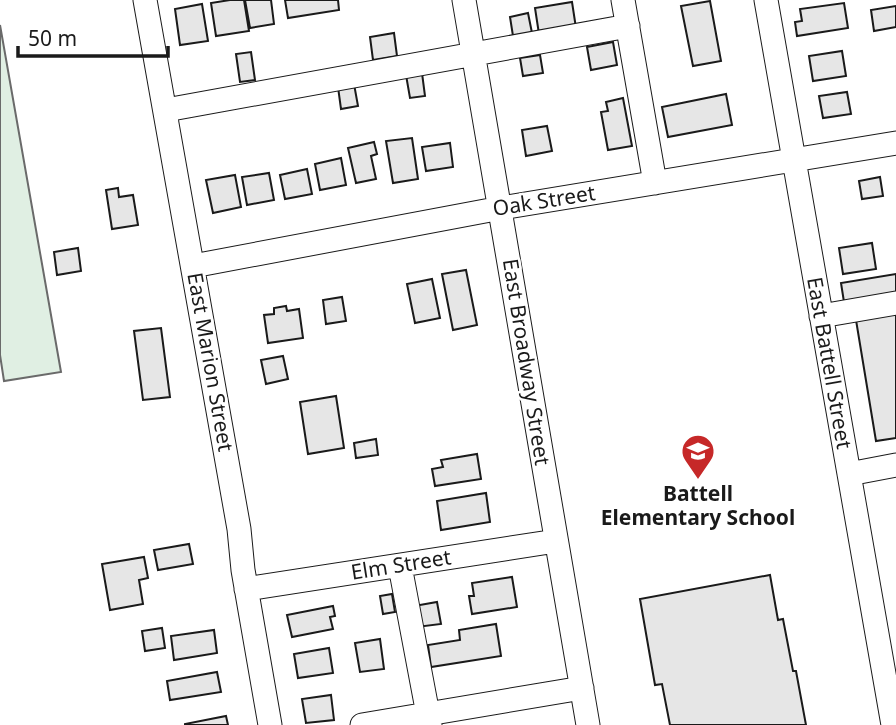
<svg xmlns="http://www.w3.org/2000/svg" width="896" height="725" font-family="'Noto Sans',sans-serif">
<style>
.green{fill:#e0efe3;stroke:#6a6a6a;stroke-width:2}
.building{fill:#e6e6e6;stroke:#1a1a1a;stroke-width:2}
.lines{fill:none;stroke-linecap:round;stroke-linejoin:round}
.minor-casing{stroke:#1a1a1a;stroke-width:25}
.minor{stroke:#fff;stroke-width:23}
.labels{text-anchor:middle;stroke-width:5;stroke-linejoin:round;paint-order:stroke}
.street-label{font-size:21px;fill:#1a1a1a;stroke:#fff}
.poi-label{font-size:21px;font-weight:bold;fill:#1a1a1a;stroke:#fff}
</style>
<rect width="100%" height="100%" fill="#fff"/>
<!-- green -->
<path class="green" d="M0,25L61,372L4,381L0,355Z"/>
<!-- building -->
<path class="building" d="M230,0H244L249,31L216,36L211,3Z
M245,0H271L274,24L250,28Z
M285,0H338L339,10L288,18Z
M710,1L721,61L693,66L681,6Z
M572,2L576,28L539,34L535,8Z
M844,3L848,28L797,36L795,22L802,21L800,9Z
M202,4L208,41L180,45L175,9Z
M896,6V27L874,31L871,10Z
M528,13L532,33L513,36L510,17Z
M394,33L397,56L373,60L370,37Z
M613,42L617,65L591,70L587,47Z
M842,51L846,76L813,81L809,56Z
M251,52L255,80L240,82L236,54Z
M540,55L543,73L523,76L520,58Z
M422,73L425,96L410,98L406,75Z
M354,84L358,106L341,109L338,87Z
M847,92L851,114L823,118L819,96Z
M726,94L732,125L668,137L662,107Z
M623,98L632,146L608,150L601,112L608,111L606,102Z
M547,126L552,151L526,156L522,130Z
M412,138L418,179L393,183L386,141Z
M374,142L377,154L371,156L376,179L356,183L348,148Z
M450,143L453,167L426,171L422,147Z
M341,158L346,185L320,190L315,164Z
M307,169L312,194L285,199L280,175Z
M269,173L274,200L247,205L242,177Z
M235,175L241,207L213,213L206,180Z
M880,177L883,196L862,199L859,181Z
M118,188L119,197L133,195L138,225L112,229L106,190Z
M872,243L876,269L843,274L839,248Z
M78,248L81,271L57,275L54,252Z
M466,270L477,325L453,330L442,274Z
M896,274V294L844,302L841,283Z
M432,279L440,318L415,323L407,284Z
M342,297L346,321L326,324L323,300Z
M286,306L287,311L299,309L303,338L268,343L264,315L274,314V308Z
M896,314V438L876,441L856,320Z
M161,328L170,397L143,400L134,331Z
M283,356L288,379L266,384L261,360Z
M336,396L344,448L308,454L300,402Z
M376,439L378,455L356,458L354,443Z
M477,454L481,479L435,486L432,469L443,467L441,460Z
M486,493L490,522L441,530L437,501Z
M189,544L193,564L158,570L154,550Z
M144,557L148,578L139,580L143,604L110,610L102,564Z
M770,575L778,620L783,619L793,671H796L806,725H670L662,684L655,685L640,599Z
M512,577L517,607L472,614L469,596H474L472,583Z
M392,594L395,612L383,614L380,596Z
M437,602L441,624L417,627L414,606Z
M333,606L335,616L330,617L333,629L292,637L287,615Z
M496,624L501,656L431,667L428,645L460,640L459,630Z
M162,628L165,648L145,651L142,631Z
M214,630L217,653L174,660L171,636Z
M380,639L384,669L360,672L355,643Z
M329,648L333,673L298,678L294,654Z
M217,672L221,692L170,700L167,681Z
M331,695L334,720L306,723L302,699Z
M226,716L228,725H185V724Z"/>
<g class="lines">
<defs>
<path id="minor" d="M145,0L239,529L243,570L270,725
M464,0L588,725
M623,0L655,183
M766,0L893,725
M166,110L628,26
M193,266L501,208L896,143
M821,316L896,303
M849,474L896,465
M400,566L430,725
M246,589L556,541
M362,725L582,688"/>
</defs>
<!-- minor casing -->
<use href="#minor" class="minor-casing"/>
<!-- minor -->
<use href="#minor" class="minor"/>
</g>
<!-- icons -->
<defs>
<symbol id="school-pin" viewBox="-11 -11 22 30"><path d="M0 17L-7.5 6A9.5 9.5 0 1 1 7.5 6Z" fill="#c62828" stroke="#fff"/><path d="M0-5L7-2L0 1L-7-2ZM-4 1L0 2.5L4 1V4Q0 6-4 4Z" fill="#fff"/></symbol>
</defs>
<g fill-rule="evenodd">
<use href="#school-pin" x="679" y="432" width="38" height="52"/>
</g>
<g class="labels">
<!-- street labels -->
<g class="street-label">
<text transform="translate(544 201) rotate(-9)" y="7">Oak Street</text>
<text transform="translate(210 362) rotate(80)" y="7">East Marion Street</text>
<text transform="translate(526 362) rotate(81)" y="7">East Broadway Street</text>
<text transform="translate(829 363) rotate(80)" y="7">East Battell Street</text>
<text transform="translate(401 565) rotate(-9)" y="7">Elm Street</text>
</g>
<!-- poi labels -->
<g class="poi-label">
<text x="698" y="501">Battell<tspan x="698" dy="24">Elementary School</tspan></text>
</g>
</g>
<!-- scale -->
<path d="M18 46v10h150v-10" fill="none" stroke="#1a1a1a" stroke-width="3.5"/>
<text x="28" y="46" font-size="21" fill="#1a1a1a" stroke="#ffffff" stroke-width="5" paint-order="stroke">50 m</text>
</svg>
